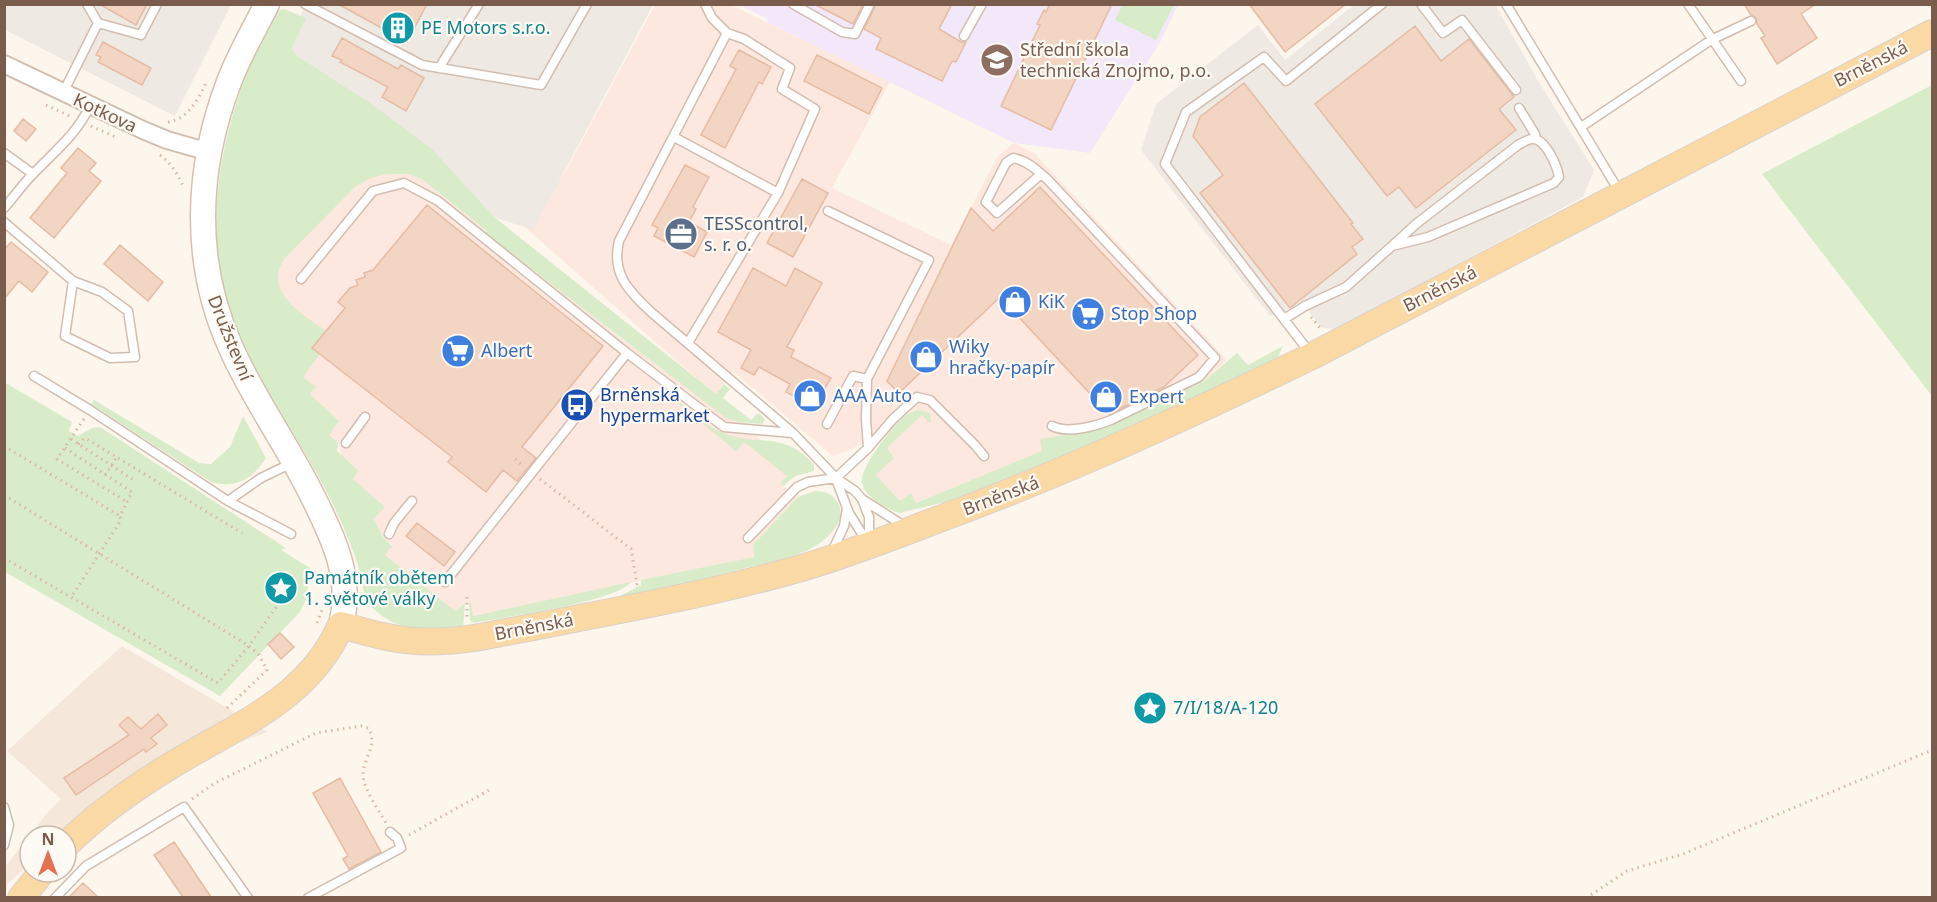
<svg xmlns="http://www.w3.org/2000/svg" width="1937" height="902" font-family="'Noto Sans',sans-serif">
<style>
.residential{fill:#f5e8da}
.commercial{fill:#fde8e0}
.industrial{fill:#efe9e4}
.education{fill:#f3e8fa}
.green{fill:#d8ecc9}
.building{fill:#f3d5c3;stroke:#e6bba3;stroke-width:1.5}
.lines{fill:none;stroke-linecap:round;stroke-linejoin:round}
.service-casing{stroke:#d1beb0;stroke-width:11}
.minor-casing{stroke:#d1beb0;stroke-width:20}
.secondary-casing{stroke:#d6c0b0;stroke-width:27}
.primary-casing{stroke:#dad1cd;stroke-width:28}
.path{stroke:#d9b8a5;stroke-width:3;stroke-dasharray:1.5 4.5;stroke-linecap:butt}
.service{stroke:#fff;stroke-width:8}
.minor{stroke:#fff;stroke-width:16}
.secondary{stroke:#fff;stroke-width:24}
.primary{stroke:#fbd9a5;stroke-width:26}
.labels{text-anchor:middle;stroke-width:4.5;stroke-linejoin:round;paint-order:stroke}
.culture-label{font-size:18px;fill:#0d838f;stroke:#fffaf3;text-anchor:start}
.education-label{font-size:18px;fill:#785e54;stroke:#fffaf3;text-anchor:start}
.street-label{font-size:18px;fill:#7a5c4d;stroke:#fffaf3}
.service-label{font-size:18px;fill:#4e5e75;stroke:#fffaf3;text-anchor:start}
.shop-label{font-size:18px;fill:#366cbe;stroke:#fffaf3;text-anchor:start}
.transit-label{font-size:18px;fill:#164399;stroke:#fffaf3;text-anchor:start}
</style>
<rect width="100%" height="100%" fill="#fdf6ec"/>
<!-- residential -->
<path class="residential" d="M122,646L268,732L121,785L62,836H30V864L5,886L4,868L48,812L61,799L7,751Z"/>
<!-- commercial -->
<path class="commercial" d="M655,5H731L890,82L832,188L951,245L998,156L1014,143L1035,154L1227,360L1204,381L1106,428L915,503L900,501L876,475L889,434L833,456L733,371L716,394L795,476L783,486L798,497L753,545L754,557L473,616L471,603H463L456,612L384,555L392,545L383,537L374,519L385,507L352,479L359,471L341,455L339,444L329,435L246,258L334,113L494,217L701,382L519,222L564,174Z"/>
<!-- industrial -->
<path class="industrial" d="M1495,4L1537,79L1594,170L1583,197L1337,329L1322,328L1300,301L1290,308L1270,316L1141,150L1156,104L1258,25L1285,60L1354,5Z
M4,5H231L175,116L5,30Z
M306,5H653L533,230L494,217L269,72Z"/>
<!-- education -->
<path class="education" d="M740,5H1178L1162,39L1090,153L1014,143L767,22L768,19Z"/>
<!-- green -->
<path class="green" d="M1123,4H1174V5L1156,40L1115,20Z
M284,9L306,18L292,48L297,56L370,103L432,149L494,217L716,394L724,384L730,389L723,398L751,420L757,414H760L765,420L762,424L739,422L726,418L485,233L487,231L422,179L409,174H387L371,178L356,186L284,259C263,293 303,314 326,331L320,354L303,377L316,387L310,394L339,421L329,435L338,443L337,451L359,471L353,479L385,507L374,519L383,537L392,546L385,555L455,611L465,603L463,629C433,632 401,633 376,611C362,599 363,582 358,565C354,554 350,542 345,531C320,470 280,416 250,358C239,333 228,307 222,280C206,203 226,119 257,49C263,36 268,12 284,9Z
M1932,85V396L1762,174Z
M1283,346L1274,366L976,495L899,513C886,509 866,497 862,484C858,469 892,427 904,417C908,414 913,412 917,410L930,413L931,422L929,423L922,415L887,448L894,458L876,475L900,501L911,493L916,503L1042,451L1040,439L1106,428L1204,381L1237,353L1248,365Z
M4,382L72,422L69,431L78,436L92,428L100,427L286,548L281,550L310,568L307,597L300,612L220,696L5,572Z
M668,395C686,404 701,424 721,432C756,448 784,429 814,465V471L795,476L783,486L780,484L787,476L744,442L736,451Z
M94,400L199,463L211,464L230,447L243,416L266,458C253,479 235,489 211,482L91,404Z
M815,491C825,491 833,494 838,503C847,519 830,537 817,545C794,559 764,563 738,570C695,581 652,592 609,602L641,585V580L754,557L753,545L798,497Z
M631,582C616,602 504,617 474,623L470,621L469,603H471L473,616Z"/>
<!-- building -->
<path class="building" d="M99,4H147L136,25Z
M338,4H427L407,42Z
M814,4H863L853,24Z
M876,4H952L939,29L961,42H966L956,62L952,61L942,81L876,49L881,38L864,29Z
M1050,4H1112L1051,130L1001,106L1040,25L1037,24L1044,10L1046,12Z
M1249,4H1346L1285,52Z
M1744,4H1816L1801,14L1817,38L1777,64L1761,38L1765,36L1757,24L1756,18L1751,15Z
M1415,26L1441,61L1469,39L1514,97L1499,109L1516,130L1416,208L1399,187L1387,196L1315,104Z
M342,38L398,69L401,65L424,78L406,111L382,97L388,87L340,62L342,60L332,56Z
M103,42L151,68L142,85L98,62L101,57L96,55Z
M739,50L771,67L762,84L759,82L725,148L701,135L736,69L730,66Z
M817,55L882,88L869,114L804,81Z
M1244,83L1353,223L1351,224L1363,239L1352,247L1357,254L1290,308L1200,193L1223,175L1193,136L1200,117Z
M23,119L36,129L26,141L14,131Z
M78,148L96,163L89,171L101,181L54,238L30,218L67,173L61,168Z
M685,165L709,177L693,207L696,209L689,222L707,232L694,257L654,236L658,228L652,225Z
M802,179L828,193L793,257L767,243Z
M1040,187L1198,355L1164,387L1109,414L1000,297L899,393L887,381L971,208L993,231Z
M427,205L603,346L522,447L536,458L517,481L503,470L486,492L448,462L452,457L312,348L345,308L338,302L350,288L358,285L356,280L365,277L364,273L373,270Z
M11,242L48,272L32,292L19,281L4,299V250Z
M120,245L163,282L148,301L104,264Z
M753,268L786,286L795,268L822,283L787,347L794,350L791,357L831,378L821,395L803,401L786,392L790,384L759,367L754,375L741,368L751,350L718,332Z
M417,523L455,552L444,566L406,536Z
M280,633L294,647L281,659L268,644Z
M158,714L167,725L151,738L157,744L146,752L144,749L76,795L64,778L129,735L119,725L128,717L141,729Z
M340,778L381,852L349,869L343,859L348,856L313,793Z
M174,842L211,897H183L154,855Z
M83,883L98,897H69Z"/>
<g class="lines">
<defs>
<path id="service" d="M87,4L98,23L141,35L157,4
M305,4L422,65L541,85L587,4
M705,4L712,18L727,33L619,241C611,274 629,291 651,312L793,433L836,478L855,491L862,499L869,517V541
M793,4L842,32L855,34L870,4
M1421,4L1443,33L1462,20L1516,90
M1506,4L1619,191
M1688,4L1741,81
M727,33L744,39L790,68L782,89L815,109L778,193
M964,36L982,4
M439,68L479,4
M63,93L98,23
M1519,108L1535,134L1536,139
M1581,127L1711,40L1751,21
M674,137L778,193L688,343
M4,153L33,174
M1041,174L997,213L986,202L1006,163L1013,158C1028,161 1037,170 1048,180L1215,358L1199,377L1111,420C1096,426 1068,434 1052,426
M4,208C14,197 22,185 32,175C54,152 76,135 90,106
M828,211L929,260L867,379L866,419L868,448
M4,222L73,281L102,292L128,311L135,357L110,358L65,336L73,281
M301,279L373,191L404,183L438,201L627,353L724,427L792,433
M1284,319L1305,306L1346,287L1392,246L1428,237L1554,183L1559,177C1557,166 1545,137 1532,139C1528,139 1522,143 1518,145L1416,224L1392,246
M1310,353L1165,164L1186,112L1264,57L1286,81L1382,4
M34,376L90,410L228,501L291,534
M827,424L853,376L867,379
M346,443L365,417
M836,479L849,513L867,542
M862,499L904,526
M228,501L261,478L292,463
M389,534L394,523L412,501
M748,538L797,487L808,482L836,478L868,448L893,419L917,397L930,400L975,445L984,456
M832,552L844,526L847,508
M445,582L627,353
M4,807L9,825L4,845
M55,898L86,866L184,807L248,898
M308,898L401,848L397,838L390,832"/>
<path id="minor" d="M4,64L143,130L167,140L209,152"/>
<path id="secondary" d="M267,4C254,30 239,55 229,82C196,169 192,262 231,348C254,400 289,447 314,499C334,539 353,579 341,625"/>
<path id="primary" d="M66,845C97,814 134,788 172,765C237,725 308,700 341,625C356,629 371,634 387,637C419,644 454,642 486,636C592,615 701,597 805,567C852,553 897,535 942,518C1069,471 1190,415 1312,356L1932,33
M21,898L42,872"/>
</defs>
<!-- service casing -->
<use href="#service" class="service-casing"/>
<!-- minor casing -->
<use href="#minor" class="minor-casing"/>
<!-- secondary casing -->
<use href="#secondary" class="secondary-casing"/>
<!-- primary casing -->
<use href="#primary" class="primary-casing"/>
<!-- path -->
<path class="path" d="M46,105L72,117
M168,122C188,119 198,100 206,83
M91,126L118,138
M160,155C172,164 178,175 184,188
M1311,317L1320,328
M84,419L57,459L127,502
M71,439L135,481
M78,444L85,438L242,533
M4,446L120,516
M65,448L132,492L120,516L121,520L72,596
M515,459L523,466
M105,475L117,457
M540,479L631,549L637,584L635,585
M4,495L249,646L259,655L267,670L225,710
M4,558L218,683L249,646L288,590
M467,597V619
M317,623L322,610
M192,799L215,783L316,733L361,726L368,728C379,743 363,759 363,775C363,788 379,811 386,823
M409,835L491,789
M1586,898L1627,871L1683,854L1932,750"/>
<!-- service -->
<use href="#service" class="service"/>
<!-- minor -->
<use href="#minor" class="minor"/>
<!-- secondary -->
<use href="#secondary" class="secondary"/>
<!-- primary -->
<use href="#primary" class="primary"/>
</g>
<!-- icons -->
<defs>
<symbol id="building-disc" viewBox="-11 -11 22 22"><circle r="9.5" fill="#0f9aa8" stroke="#fffaf3"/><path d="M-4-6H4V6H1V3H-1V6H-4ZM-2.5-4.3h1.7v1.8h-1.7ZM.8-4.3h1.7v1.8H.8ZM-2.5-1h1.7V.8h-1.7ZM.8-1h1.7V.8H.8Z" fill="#fff"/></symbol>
<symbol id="school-disc" viewBox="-11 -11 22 22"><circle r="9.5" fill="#8d6e63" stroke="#fffaf3"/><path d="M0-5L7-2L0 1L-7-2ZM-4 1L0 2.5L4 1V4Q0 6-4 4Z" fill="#fff"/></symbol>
<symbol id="office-disc" viewBox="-11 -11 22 22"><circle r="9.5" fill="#5c6f8a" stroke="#fffaf3"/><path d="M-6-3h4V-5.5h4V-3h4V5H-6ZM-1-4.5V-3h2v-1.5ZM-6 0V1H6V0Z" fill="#fff"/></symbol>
<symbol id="shop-disc" viewBox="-11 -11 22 22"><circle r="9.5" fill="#3f7fe0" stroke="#fffaf3"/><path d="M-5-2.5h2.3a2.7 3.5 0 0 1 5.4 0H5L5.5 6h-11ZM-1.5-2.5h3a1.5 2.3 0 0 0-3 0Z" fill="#fff"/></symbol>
<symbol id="supermarket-disc" viewBox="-11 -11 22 22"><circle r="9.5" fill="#3f7fe0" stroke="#fffaf3"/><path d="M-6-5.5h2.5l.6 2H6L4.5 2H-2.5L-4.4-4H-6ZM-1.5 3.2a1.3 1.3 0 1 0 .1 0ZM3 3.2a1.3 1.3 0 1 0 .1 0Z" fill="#fff"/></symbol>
<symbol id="bus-disc" viewBox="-11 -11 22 22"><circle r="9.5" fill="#1a4fb4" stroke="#fffaf3"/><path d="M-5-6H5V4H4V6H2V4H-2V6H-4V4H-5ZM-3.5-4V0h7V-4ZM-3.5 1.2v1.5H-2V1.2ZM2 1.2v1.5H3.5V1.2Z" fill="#fff"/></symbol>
<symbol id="sight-disc" viewBox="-11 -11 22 22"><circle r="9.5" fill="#0f9aa8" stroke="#fffaf3"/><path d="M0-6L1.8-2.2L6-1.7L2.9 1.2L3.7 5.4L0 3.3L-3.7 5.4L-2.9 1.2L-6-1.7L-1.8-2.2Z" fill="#fff"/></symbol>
</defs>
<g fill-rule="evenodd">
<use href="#building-disc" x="379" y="9" width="38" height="38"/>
<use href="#school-disc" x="978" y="41" width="38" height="38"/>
<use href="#office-disc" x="662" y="215" width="38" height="38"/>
<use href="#shop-disc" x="996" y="283" width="38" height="38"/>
<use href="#supermarket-disc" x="1069" y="295" width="38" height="38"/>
<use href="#supermarket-disc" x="439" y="332" width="38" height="38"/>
<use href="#shop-disc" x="907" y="338" width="38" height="38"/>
<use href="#shop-disc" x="791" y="377" width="38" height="38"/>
<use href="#shop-disc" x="1087" y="378" width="38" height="38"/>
<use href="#bus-disc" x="558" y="386" width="38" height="38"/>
<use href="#sight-disc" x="262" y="569" width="38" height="38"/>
<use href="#sight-disc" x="1131" y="689" width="38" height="38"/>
</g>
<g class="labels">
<!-- culture labels -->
<g class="culture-label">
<text x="421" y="34">PE Motors s.r.o.</text>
<text x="304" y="584">Památník obětem<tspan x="304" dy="21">1. světové války</tspan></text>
<text x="1173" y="714">7/I/18/A-120</text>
</g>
<!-- education labels -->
<g class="education-label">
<text x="1020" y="56">Střední škola<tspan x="1020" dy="21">technická Znojmo, p.o.</tspan></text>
</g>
<!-- street labels -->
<g class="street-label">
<text transform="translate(1871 64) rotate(-27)" y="6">Brněnská</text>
<text transform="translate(105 113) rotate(25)" y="6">Kotkova</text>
<text transform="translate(1440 289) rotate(-27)" y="6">Brněnská</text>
<text transform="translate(230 338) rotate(68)" y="6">Družstevní</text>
<text transform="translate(1001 496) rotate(-21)" y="6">Brněnská</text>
<text transform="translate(534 627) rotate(-11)" y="6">Brněnská</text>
</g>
<!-- service labels -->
<g class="service-label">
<text x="704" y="230">TESScontrol,<tspan x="704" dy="21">s. r. o.</tspan></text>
</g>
<!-- shop labels -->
<g class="shop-label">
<text x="1038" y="308">KiK</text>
<text x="1111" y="320">Stop Shop</text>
<text x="949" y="353">Wiky<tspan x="949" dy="21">hračky-papír</tspan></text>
<text x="481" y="357">Albert</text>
<text x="833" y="402">AAA Auto</text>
<text x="1129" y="403">Expert</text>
</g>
<!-- transit labels -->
<g class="transit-label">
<text x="600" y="401">Brněnská<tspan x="600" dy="21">hypermarket</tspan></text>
</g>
</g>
<!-- border -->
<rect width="1937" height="902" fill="none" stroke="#7a5c4d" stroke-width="12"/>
<!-- north arrow -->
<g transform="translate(48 854)"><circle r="28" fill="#fffaf3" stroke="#cabbb1" stroke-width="1.5"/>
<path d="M0-4.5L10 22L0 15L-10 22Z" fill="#e76f51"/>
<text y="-9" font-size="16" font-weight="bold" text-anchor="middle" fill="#7a5c4d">N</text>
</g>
</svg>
